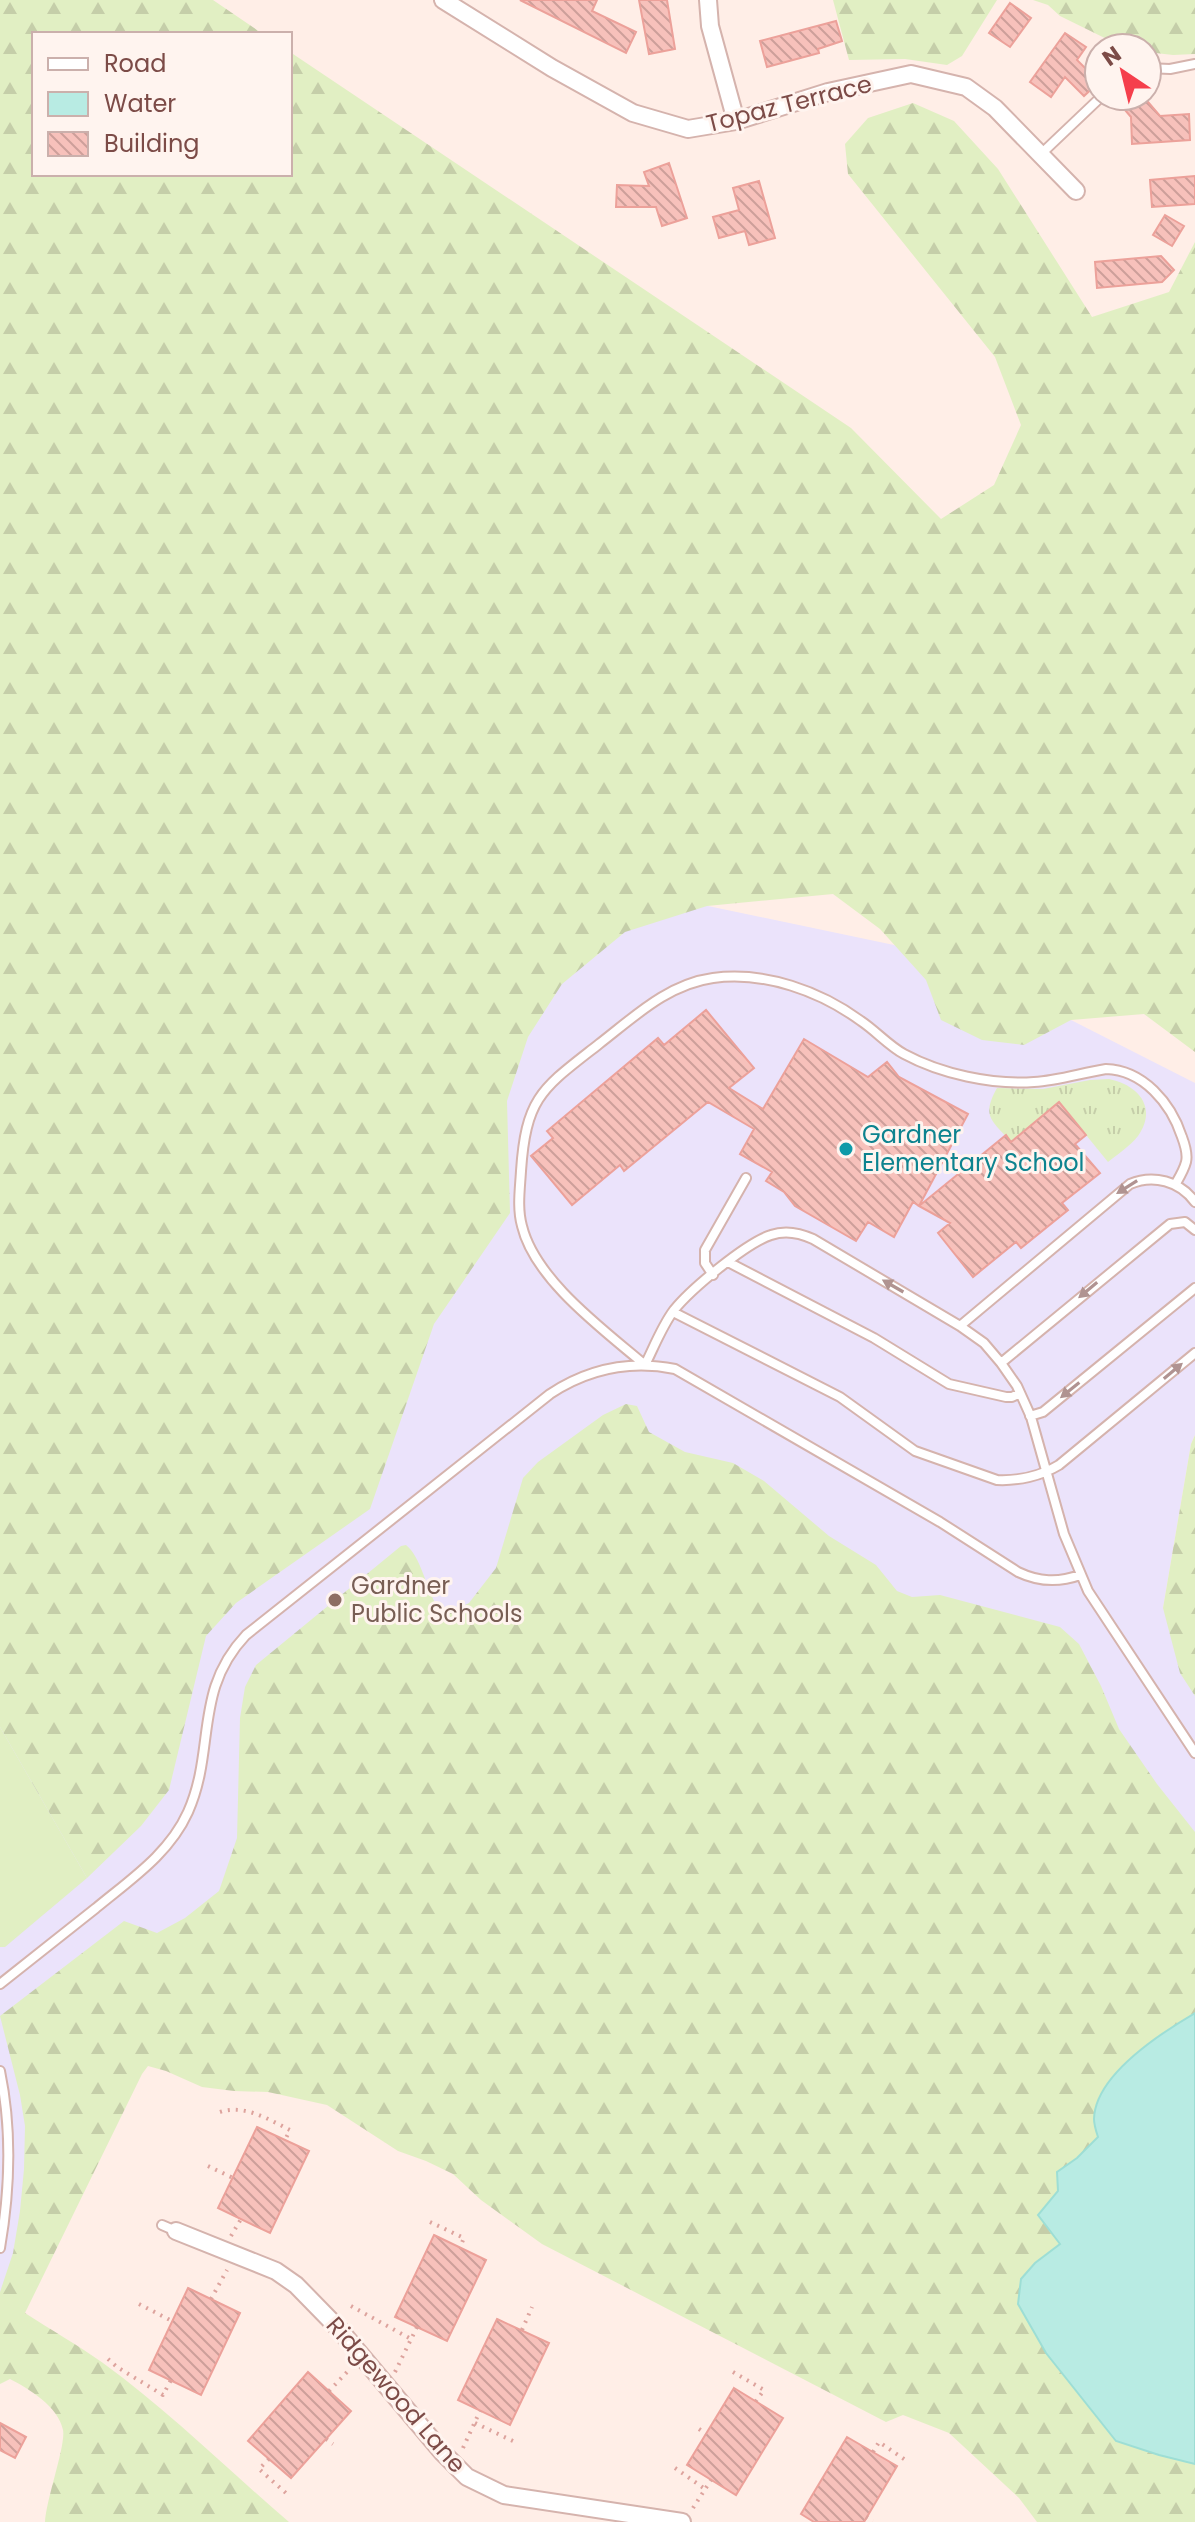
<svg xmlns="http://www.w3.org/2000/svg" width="1195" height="2522" font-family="Poppins,sans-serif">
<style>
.education{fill:#ebe3fb}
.grass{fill:#e1efc3}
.forest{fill:url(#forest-firs)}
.park{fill:url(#park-tufts)}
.water{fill:#b8ebe3;stroke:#9dded5;stroke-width:2}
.building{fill:url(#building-back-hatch);stroke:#eca19a;stroke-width:2}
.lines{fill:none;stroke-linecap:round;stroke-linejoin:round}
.lane-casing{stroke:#d5b3ad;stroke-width:12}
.street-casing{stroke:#d5b3ad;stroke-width:20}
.path{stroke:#dda39d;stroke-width:4;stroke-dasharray:2 6;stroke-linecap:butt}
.lane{stroke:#fff;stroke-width:8}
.street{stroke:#fff;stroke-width:16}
.oneway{fill:#b09391}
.culture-dot{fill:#0f9aa8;stroke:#fff4ef;stroke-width:3}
.education-dot{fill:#8d6e63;stroke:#fff4ef;stroke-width:3}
.labels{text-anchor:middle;stroke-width:6;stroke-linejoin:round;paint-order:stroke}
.street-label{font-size:24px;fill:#7c4b47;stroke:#fff4ef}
.culture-label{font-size:24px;fill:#0d838f;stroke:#fff4ef;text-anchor:start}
.education-label{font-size:24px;fill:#785e54;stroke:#fff4ef;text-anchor:start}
</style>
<defs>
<pattern id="forest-firs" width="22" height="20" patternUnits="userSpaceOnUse" patternTransform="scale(2)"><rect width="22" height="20" fill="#e1efc3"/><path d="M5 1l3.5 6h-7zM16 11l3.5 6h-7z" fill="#c5cea9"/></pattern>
<pattern id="park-tufts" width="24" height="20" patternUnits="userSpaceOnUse" patternTransform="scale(2)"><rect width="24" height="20" fill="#e1efc3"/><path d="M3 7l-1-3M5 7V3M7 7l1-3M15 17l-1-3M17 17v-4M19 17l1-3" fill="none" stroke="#c5cea9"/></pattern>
<pattern id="building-back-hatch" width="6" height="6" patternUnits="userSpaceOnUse" patternTransform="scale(2)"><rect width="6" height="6" fill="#f7c1bb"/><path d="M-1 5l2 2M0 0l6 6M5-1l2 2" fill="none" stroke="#cd9f9a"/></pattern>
</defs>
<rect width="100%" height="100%" fill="#ffeee7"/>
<!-- education -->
<path class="education" d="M627,889L894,945L1071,1020L1195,1083V1435L1191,1444L1163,1608L1195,1632V1854L146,2026L0,2316V1432Z"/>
<!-- grass -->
<path class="grass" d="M0,1727L87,1878L5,1947H0Z"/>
<!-- forest -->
<path class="forest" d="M0,0H213L263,34H34V174H290V52L851,428L941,519L994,485L1021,425L995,357L848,174L845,144L868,118L913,103L954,121L998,169L1092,317L1169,292L1195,242V1052L1144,1014L1071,1020L1024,1045L982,1040L941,1020L926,980L880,929L833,894L707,906L625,932L562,984L528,1037L507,1101L510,1213L434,1324L370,1509L236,1603L206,1636L169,1790L141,1826L87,1878L0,1727Z
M833,0H997L962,56L947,65L905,59L849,60Z
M1033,0H1195V54L1173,55L1147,52V48H1125L1060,16L1048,5Z
M626,1404L637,1406L649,1432L685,1452L733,1463L764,1481L829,1536L876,1565L897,1591L912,1597L940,1595L1060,1627L1079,1644L1101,1686L1119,1729L1157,1784L1195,1832V2013C1161,2033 1095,2074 1094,2119C1094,2125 1096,2131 1098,2137L1077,2158L1057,2172L1058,2191L1038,2215L1060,2244L1035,2263L1116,2441L1159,2455L1195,2464V2522H1037L1019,2498L949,2433L903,2415L886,2422L542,2244L481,2200L453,2174L426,2161L398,2151L327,2105L268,2092L234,2091L202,2087L166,2071L148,2066L142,2074L25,2313C51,2330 78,2345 103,2363C169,2411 227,2469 289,2522H45C46,2500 66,2445 63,2430C58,2406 29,2389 10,2379L0,2384V2292L13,2253L20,2211L24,2169L25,2126L20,2095L0,2016L124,1921L157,1933L185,1918L219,1891L237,1838L240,1718L245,1687L256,1665L401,1546L406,1545C421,1557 426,1588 437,1606L455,1610L469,1603L496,1568L523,1478L538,1462L603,1415Z
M1195,1435V1696L1180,1673L1163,1608L1191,1444Z"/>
<!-- park -->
<path class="park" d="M1109,1079C1138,1085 1158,1107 1138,1136C1130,1146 1118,1154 1108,1162L1060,1103L1011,1142C992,1120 981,1117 997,1088L1043,1089L1090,1080Z"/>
<!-- water -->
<path class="water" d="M1195,2013V2464L1159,2455L1116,2441L1046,2353L1018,2304L1021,2279L1035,2263L1060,2244L1038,2215L1058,2191L1057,2172L1077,2158L1098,2137C1096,2131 1094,2125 1094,2119C1095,2075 1161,2033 1195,2013Z"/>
<!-- building -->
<path class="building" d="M520,0H597L592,11L636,32L626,53Z
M639,0H667L675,49L649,54Z
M1010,3L1031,18L1010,47L989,33Z
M836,21L842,41L818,49L819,53L767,67L760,41Z
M1065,33L1086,47L1077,60L1099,82L1084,96L1065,77L1051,97L1030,82Z
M1113,96H1143L1160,116L1189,114L1190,140L1132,144L1131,117Z
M669,163L687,218L662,226L656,207H616L617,185L649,186L644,172Z
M1195,176V204L1152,207L1150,180Z
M759,181L775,238L749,245L745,231L719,238L713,217L739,210L733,188Z
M1165,215L1184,226L1172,246L1153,235Z
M1161,256L1174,270L1162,282L1097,288L1095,262Z
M706,1010L754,1068L729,1088L763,1109L804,1039L868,1077L887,1062L899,1077L968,1114L919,1206L913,1202L894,1237L868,1222L856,1241L795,1206L784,1192L766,1181L772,1172L740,1154L754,1129L708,1102L624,1171L620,1165L572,1205L531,1156L553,1138L547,1131L658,1038L664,1045Z
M1059,1102L1086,1135L1075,1144L1100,1173L1062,1203L1068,1210L1021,1248L1016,1242L973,1277L938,1233L950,1223L919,1206L1006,1135L1011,1142Z
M257,2127L309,2151L270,2233L218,2208Z
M434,2235L486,2260L447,2341L395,2317Z
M188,2288L240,2313L201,2395L149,2370Z
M497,2319L549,2343L510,2425L458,2400Z
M308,2372L351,2411L291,2478L248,2441Z
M734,2388L783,2418L736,2495L687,2465Z
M0,2423L26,2437L15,2458L0,2450Z
M847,2437L897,2466L864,2522H814L801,2514Z"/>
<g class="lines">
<defs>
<path id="lane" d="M1147,68L1170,69L1195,64
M1041,154L1102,96
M1175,1185C1179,1178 1184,1170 1186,1162C1188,1154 1185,1145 1182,1137C1171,1103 1143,1070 1106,1069C1081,1073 1058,1081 1034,1082C992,1085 941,1074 904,1054C889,1046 876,1031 861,1021C820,991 765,971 713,978C668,984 634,1017 599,1044C543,1088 526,1096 521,1171C520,1189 517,1208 522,1226C535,1280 604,1330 645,1365C654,1347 662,1326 674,1310C691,1289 746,1243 771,1235C785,1230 800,1233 813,1239L960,1326L984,1343L1001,1363L1017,1386L1031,1417L1064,1534L1088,1591L1195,1753
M728,1262L874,1338L949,1384L1006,1397H1012L1020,1393
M713,1275L705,1263V1250L746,1178
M673,1312L840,1397L915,1451L997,1480C1018,1481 1041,1476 1059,1465L1195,1353
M960,1326L1130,1184C1153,1174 1180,1181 1195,1202
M1001,1363L1170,1224L1185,1222L1195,1230
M1030,1416L1043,1412L1195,1288
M0,1984C32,1959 64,1933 96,1908C131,1879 169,1854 188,1812C216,1749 193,1691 246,1635L550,1394C588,1369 630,1360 675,1369L940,1522L1018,1572C1039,1582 1058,1583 1080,1575
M0,2071C12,2129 10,2190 0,2248
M162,2225L176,2231"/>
<path id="street" d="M443,0L552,68L633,113L688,129L736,121L828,92L911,74L966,87L995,108L1076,191
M708,0L710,26L736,121
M176,2231L276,2271L296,2285L338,2328L443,2453L467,2477L504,2495L682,2522"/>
</defs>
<!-- lane casing -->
<use href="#lane" class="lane-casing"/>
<!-- street casing -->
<use href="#street" class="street-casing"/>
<!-- path -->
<path class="path" d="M220,2112C244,2104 268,2119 290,2130L285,2140
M208,2166L233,2178
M430,2222L464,2238L460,2247
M231,2236L241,2219
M211,2299L227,2270
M139,2304L172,2321
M351,2306L411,2339
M522,2330L532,2307
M108,2359L117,2367L163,2395L171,2380
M395,2372L417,2327
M733,2372L764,2390L756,2401
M329,2391L349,2370
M475,2423L515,2442
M699,2429L706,2434
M326,2439L333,2444
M463,2448L480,2411
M873,2452L879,2442L907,2461
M269,2459L259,2469L287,2494
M675,2468L705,2489
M693,2508L711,2480
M866,2517L873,2521"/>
<!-- lane -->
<use href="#lane" class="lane"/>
<!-- street -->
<use href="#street" class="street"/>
</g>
<!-- one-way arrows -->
<defs><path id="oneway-solid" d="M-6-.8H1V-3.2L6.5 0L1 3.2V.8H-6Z" transform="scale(2)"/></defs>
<g class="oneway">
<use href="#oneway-solid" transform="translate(1127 1187) rotate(148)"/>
<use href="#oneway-solid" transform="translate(893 1286) rotate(-150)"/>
<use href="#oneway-solid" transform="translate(1088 1290) rotate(140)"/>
<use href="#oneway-solid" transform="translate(1173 1371) rotate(-40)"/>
<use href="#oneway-solid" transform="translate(1070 1390) rotate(141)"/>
</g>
<!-- markers -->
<circle class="culture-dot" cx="846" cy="1149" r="8"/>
<circle class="education-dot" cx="335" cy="1600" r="8"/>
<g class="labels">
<!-- street labels -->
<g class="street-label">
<text transform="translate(789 104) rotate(-14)" y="8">Topaz Terrace</text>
<text transform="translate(396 2395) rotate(49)" y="8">Ridgewood Lane</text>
</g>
<!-- culture labels -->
<g class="culture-label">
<text x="862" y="1143">Gardner<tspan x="862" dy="28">Elementary School</tspan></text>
</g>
<!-- education labels -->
<g class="education-label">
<text x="351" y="1594">Gardner<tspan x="351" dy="28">Public Schools</tspan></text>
</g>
</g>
<!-- legend -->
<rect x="32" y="32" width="260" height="144" fill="#fff4ef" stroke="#cbb0ac" stroke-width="2"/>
<rect x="48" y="58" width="40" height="12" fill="#ffffff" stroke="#cbb0ac" stroke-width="2"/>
<text x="104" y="72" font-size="24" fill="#7c4b47">Road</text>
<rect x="48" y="92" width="40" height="24" fill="#b8ebe3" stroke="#cbb0ac" stroke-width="2"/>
<text x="104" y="112" font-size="24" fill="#7c4b47">Water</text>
<rect x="48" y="132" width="40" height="24" fill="url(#building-back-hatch)" stroke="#cbb0ac" stroke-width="2"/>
<text x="104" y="152" font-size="24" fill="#7c4b47">Building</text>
<!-- north arrow -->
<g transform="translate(1123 72) rotate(325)"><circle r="38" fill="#fff4ef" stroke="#cbb0ac" stroke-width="2"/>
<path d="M0-6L14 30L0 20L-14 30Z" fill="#f53f4c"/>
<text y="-12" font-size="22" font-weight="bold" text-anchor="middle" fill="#7c4b47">N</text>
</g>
</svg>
